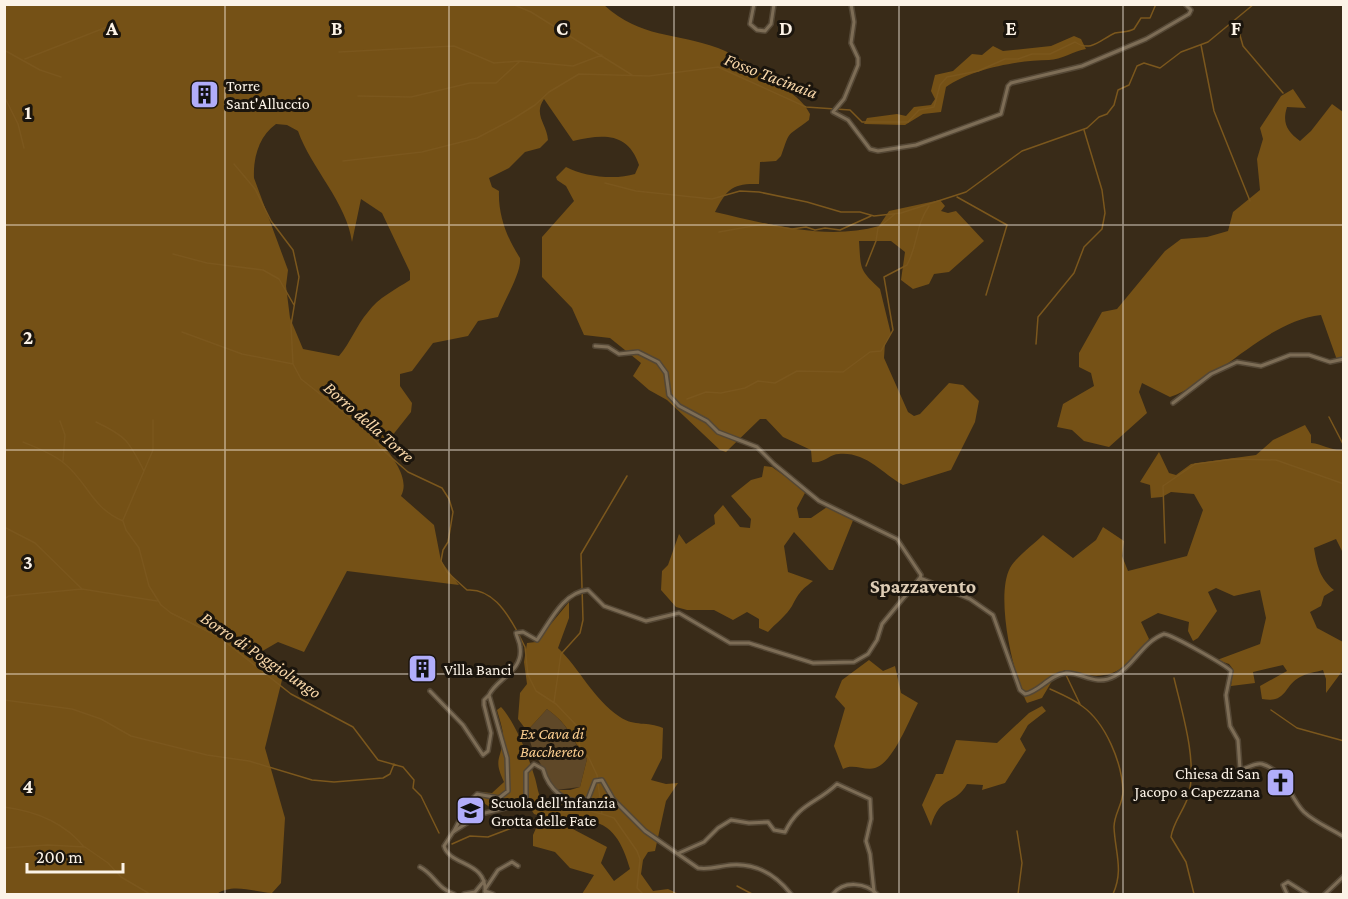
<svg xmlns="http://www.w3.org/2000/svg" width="1348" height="899" font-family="'Crimson Pro',serif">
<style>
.green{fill:#5f4828}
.forest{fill:#755116;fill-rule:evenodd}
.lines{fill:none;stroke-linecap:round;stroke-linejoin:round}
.stream{stroke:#7b571d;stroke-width:1.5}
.minor-casing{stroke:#544735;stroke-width:6}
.tertiary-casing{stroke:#544735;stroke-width:6}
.minor{stroke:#7d6d56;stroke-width:3}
.tertiary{stroke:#7d6d56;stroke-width:3}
.grid{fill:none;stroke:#fcf3e7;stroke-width:1.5;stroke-opacity:0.55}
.labels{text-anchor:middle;stroke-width:6;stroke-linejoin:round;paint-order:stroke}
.poi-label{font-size:16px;fill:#fcf3e7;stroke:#1b150d;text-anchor:start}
.park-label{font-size:16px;font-style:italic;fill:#facd8f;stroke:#1b150d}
.water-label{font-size:18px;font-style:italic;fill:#f8d7a9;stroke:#1b150d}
.quarter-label{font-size:20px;font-weight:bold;fill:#ddccb5;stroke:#1b150d}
.grid-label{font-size:20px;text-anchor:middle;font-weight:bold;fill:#fcf3e7;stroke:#1b150d;stroke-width:6;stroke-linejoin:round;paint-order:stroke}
</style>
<rect width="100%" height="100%" fill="#392b18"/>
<!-- green -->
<path class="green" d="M547,709C571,726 570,739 587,759L580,787L556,790L533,751L527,731Z"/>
<!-- forest -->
<path class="forest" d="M5,5H604C642,39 674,32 718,48C739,56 759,71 777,83C791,93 802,99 810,114L809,120C786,138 791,128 781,156L776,161L760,162L759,184C732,183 727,189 715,212C768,224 826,241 879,226L889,211L940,200L945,206L941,211L948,213L956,211L984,241L949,272L934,274L929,284L913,289L901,280L905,252L891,241H859C861,270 859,269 880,289L891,334L885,343L884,358L908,412L914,416L920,414L949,383L963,385L979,401L975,422L951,470L903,485C881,473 867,452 839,454C830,454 823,464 812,462L811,450L783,437L766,419H760L726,452L720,450L667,400L649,390L633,376L641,363L610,338L584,335L572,308L542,277V237L574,201L566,186L557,180L556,177L566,167C584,177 616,180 635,174L639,165C628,132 603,134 573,141L544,99C533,115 547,124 548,140L540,148L525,152L509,168L489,178L492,187L499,191C498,215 507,238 520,258C522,272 504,301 498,317L478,321L468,336L433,343L412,371L400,374V386L412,403L411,412L384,446C394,459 410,480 401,496L434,525L441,561L459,585L347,571L304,652L278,642L259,653L282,680L265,748L285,818L281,883L272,893C255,892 232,883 217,894H5ZM276,124L287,125L298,131C311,168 347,203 352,242L361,199L382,213L410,272V280C396,289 378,298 368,312C356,326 351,342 339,356L303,349L290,318L286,286L288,270L254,178C253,158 259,136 276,124Z
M1074,36L1081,39L1086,49C1074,51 1061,60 1049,60C1019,60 971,69 946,87L941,112L923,114L905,125L864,124L867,118L897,114L906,116L914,107L931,105L935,99L931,91L935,75L953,71L972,54L982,55L993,46L1003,51L1051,46Z
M1293,89L1306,108L1287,107C1282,123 1287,131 1300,141L1311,131L1332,104L1343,112V358L1337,360L1321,315C1264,322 1223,378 1170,397L1142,383L1139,392L1147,413L1109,447L1084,441L1072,430L1057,427L1063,404L1094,386L1091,373L1079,367V353L1102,312L1117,309L1165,251L1181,239L1207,237L1228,231L1233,212L1260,190L1257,159L1263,139L1260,128L1281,96Z
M1305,425L1311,435V443C1323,444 1331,451 1343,450V553L1336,539L1314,548C1317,566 1320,579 1334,590L1324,596L1321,606L1310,612L1317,628L1343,642V670L1326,693V679L1323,670C1316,672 1307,673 1300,677C1284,685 1287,704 1262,699L1260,686L1287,671L1283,665L1253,672L1255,683L1231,686L1233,669L1229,664L1217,660L1260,644L1266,618L1260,590L1234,596L1216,588L1208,592L1217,611L1198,638L1193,641L1188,631L1189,622L1158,613L1141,622L1149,639C1122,674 1109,683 1065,670L1055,676L1042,698L1027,703C1013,676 995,596 1010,568C1017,556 1033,545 1043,535L1073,558L1096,540L1103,527L1124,541L1122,556L1128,571L1187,556L1203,510L1194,494L1171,492L1162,497L1151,498L1150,485L1140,482L1159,452L1169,473L1176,475L1191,464L1256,455L1273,440Z
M764,466L772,467L806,491L797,508L799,518H811L827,507L854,518L833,570H829L794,532L784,546L788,572L813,581C800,591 799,593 792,606C787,615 775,624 768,632L759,628V619L747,612L733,620L714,610H687L676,607L661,590L662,571L668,565L679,534L686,544L715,524L714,515L723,505L740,527L750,528L751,519L731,496L751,480L762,477Z
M569,602V618L558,648C580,669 593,699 620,717C635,727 647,721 663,728L662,758L651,780L666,784L678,783L666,801L655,851L648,852L643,860L641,874L653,891L668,889L679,894H582L594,875L570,868L555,852L533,846V835L537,826L553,820L534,814L526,801L494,810L475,797L481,792L492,793L504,782C493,759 501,760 503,739C504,731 499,718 497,710L501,707C515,722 528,755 534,775C538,786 537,795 545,805L553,800L556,790H570L580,787L587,759C570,738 571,726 547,709L527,731L518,719L520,693L527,684L524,662L527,643L536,642ZM586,821C613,822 623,845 630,869L614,881L601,863L607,847L569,827Z
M869,660L883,671L895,666L901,693L918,703C909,720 893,763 875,768C865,771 853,763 843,769L834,746L845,708L835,697L842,680Z
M1042,706L1046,711L1028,725L1020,739L1026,750L1005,783L982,790L983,785L967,784C955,806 940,794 931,826L922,805L936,774H943L956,740L997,743L1029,713Z"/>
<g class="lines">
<!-- stream -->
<path class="stream" d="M512,4L531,12L632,75
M1236,21L1243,46L1283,93
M1201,45L1214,111L1250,201
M4,50L40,70L61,77
M339,52L454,46L494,63L519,61L573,66L602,55
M25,59L107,27
M4,96L18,124L24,148
M358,96L411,97L470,83H496L519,62
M343,161L422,152L477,138L513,119L535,105L549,92L579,74L649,76L718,67L806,107L850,110L862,122H908L919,110L934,107L940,85L947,77L978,71L1005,59H1018L1032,54H1050L1075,42C1091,53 1101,39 1115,33C1122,31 1127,33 1134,29L1141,18H1150L1156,4
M234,164L255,189L271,221L293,250L299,277L291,325L293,364L301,379L367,431L385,452L408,472L442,488L449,499L453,512L448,542L443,550L441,561L447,572L467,590C491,588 506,611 517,631
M605,183L636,191L712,199L740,191L759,192L807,202L841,212H860L874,216L901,213L966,192L1022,151L1087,128L1099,117L1107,114L1114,105L1118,90L1129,85L1137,66L1144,63L1160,68L1181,52L1208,42L1254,4
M957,197L1007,225L986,295
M719,232L764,224L792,229L806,227L815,230L825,228L840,230L871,216
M173,254L207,263L263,270L279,279L294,305
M866,266L876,241L878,228L895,214
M182,332L242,354L293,364
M1036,344L1038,317L1074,273L1084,247L1102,229L1105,213L1102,190L1084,130
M687,399L706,392L721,393L745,388L758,381L775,383L797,371L843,372L870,352L881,351L893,330L884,277L907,265C918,245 915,226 929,206
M1329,417L1344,446
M60,421L65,435L63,461
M96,422C126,436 129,441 144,471L123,520
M23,442C37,448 54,454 65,464C88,483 92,508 123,521L126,530L139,548L149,586L161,605L171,613L219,637L291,694L353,727L378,760L403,767L414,780L413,788L421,796L439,833
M144,471L153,450V420
M4,527L35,543L82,589
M1165,543L1163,486L1195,464L1234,459L1276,460L1344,484
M4,599L9,596L82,589L157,601
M519,635L525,647L528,675L536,691L556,704L577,726L580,749L588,756L597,775L602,814
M1066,675L1080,704
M1174,678C1182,712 1197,759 1189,794C1185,809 1173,822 1171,837L1186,862L1194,894
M1050,689C1061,694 1073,699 1082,706C1106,723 1122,763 1123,791C1123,804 1114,814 1114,827C1115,852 1124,870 1113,894
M4,700L72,709L101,719L131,736L207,755L249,761L312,780L334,782L383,778L390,774L394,764
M554,702L561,654L580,633L583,620L581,554L627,476
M1271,710L1297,728L1344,741
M4,807C35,811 64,822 84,847
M1017,831L1022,863L1018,894
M452,844L470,836L488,837L551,813L586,810L602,814L614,818L637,851L640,859L637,888L643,894
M4,848L48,845L85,847L108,863L121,877L150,894
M737,886L752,894"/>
<defs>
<path id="minor" d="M754,4L750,24L757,30L765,31L771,24L774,4
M851,4L854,22L851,43L858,58V65L844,99L833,112L848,120L870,149L878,151L916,145L1001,114L1008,86L1011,83L1082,66L1146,39L1189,14L1191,10L1185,4
M1173,403L1211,374L1237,362L1261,366L1290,355H1309L1330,362L1344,359
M920,578L970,599L993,615L1020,690L1025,694C1039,692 1049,675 1066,673C1082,672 1095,687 1115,676C1134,666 1142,642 1164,634C1173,635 1227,666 1231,671L1226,695L1230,726L1238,740L1240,769C1247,770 1254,762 1262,764C1286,771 1289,797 1304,812C1316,823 1330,828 1344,837
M430,691L463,725L483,755L488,751L491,733L484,705V700L489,695
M454,831L469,802L477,794L499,798L508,791L507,758L489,695C496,679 524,671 520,647C520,642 517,638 516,633L523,632L537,640C550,622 563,592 588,590L604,606L646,621L679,613L730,643H749L813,663L854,662L868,654L877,640L882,624L920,578L921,575L897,539L819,501L774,464L757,447L718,432L707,421L679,406L669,395L666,373L658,362L638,352L619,354L608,347L595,346
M679,853L704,842L718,828L731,820L749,823L768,822L774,830L785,832C799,803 816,804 837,784L870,799L871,819L866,841L870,854L874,892
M420,867C434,874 438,889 454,894
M486,888L498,870L512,862L518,866
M485,891L493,894
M464,894L475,892L484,881
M1287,894L1283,885L1288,882L1307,894
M1325,894L1344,876"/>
<path id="tertiary" d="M485,894C488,860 450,867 444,846L453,832L481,814L526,803V772L534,764L543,769C548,788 566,807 588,799L595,781L602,780L613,799L645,831L698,868C710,870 719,866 731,865C756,863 776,875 791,894
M833,894C844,880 866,883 877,894"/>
</defs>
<!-- minor casing -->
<use href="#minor" class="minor-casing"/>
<!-- tertiary casing -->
<use href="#tertiary" class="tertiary-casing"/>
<!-- minor -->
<use href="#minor" class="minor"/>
<!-- tertiary -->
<use href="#tertiary" class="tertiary"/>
</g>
<!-- grid -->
<path class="grid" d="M225,4V894M449,4V894M674,4V894M899,4V894M1123,4V894M4,225H1344M4,450H1344M4,674H1344"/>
<!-- icons -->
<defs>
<symbol id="building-square" viewBox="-11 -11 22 22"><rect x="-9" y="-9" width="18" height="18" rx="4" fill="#b1adfa" stroke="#1b150d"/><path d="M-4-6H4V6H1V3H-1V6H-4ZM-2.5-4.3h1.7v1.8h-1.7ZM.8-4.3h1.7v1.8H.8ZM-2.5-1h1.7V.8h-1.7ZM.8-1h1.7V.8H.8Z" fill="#111"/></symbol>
<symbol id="church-square" viewBox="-11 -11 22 22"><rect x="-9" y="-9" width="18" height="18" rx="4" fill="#b1adfa" stroke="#1b150d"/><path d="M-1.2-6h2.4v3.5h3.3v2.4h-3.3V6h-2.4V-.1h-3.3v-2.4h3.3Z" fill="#111"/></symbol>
<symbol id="school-square" viewBox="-11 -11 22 22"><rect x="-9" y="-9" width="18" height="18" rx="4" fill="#b1adfa" stroke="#1b150d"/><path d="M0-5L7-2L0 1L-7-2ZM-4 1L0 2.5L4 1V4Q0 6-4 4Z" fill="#111"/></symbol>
</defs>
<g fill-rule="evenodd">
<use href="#building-square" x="188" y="78" width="33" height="33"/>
<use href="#building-square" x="406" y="652" width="33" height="33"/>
<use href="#church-square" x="1264" y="766" width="33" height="33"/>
<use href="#school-square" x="454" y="794" width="33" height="33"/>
</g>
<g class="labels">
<!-- poi labels -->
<g class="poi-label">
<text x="226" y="91">Torre<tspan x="226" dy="18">Sant'Alluccio</tspan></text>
<text x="444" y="675">Villa Banci</text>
<text x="1260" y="779" text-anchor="end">Chiesa di San<tspan x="1260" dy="18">Jacopo a Capezzana</tspan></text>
<text x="491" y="808">Scuola dell'infanzia<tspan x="491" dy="18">Grotta delle Fate</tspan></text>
</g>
<!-- park labels -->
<g class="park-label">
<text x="552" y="739">Ex Cava di<tspan x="552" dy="18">Bacchereto</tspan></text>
</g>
<!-- water labels -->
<g class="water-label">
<text transform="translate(771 76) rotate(21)" y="6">Fosso Tacinaia</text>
<text transform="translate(369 422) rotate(41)" y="6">Borro della Torre</text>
<text transform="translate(261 655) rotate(34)" y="6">Borro di Poggiolungo</text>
</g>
<!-- quarter labels -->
<g class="quarter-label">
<text x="923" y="593">Spazzavento</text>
</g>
</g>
<g class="grid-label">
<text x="112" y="35">A</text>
<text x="337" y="35">B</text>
<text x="562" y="35">C</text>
<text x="786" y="35">D</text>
<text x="1011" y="35">E</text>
<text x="1236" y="35">F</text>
<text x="28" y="119">1</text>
<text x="28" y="344">2</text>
<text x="28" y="569">3</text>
<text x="28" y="793">4</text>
</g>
<!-- border -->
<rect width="1348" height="899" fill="none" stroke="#fcf3e7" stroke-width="12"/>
<!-- scale -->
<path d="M27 863v9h96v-9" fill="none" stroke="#fcf3e7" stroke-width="3"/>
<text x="36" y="863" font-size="18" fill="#fcf3e7" stroke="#1b150d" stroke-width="4.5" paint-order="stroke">200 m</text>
</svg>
